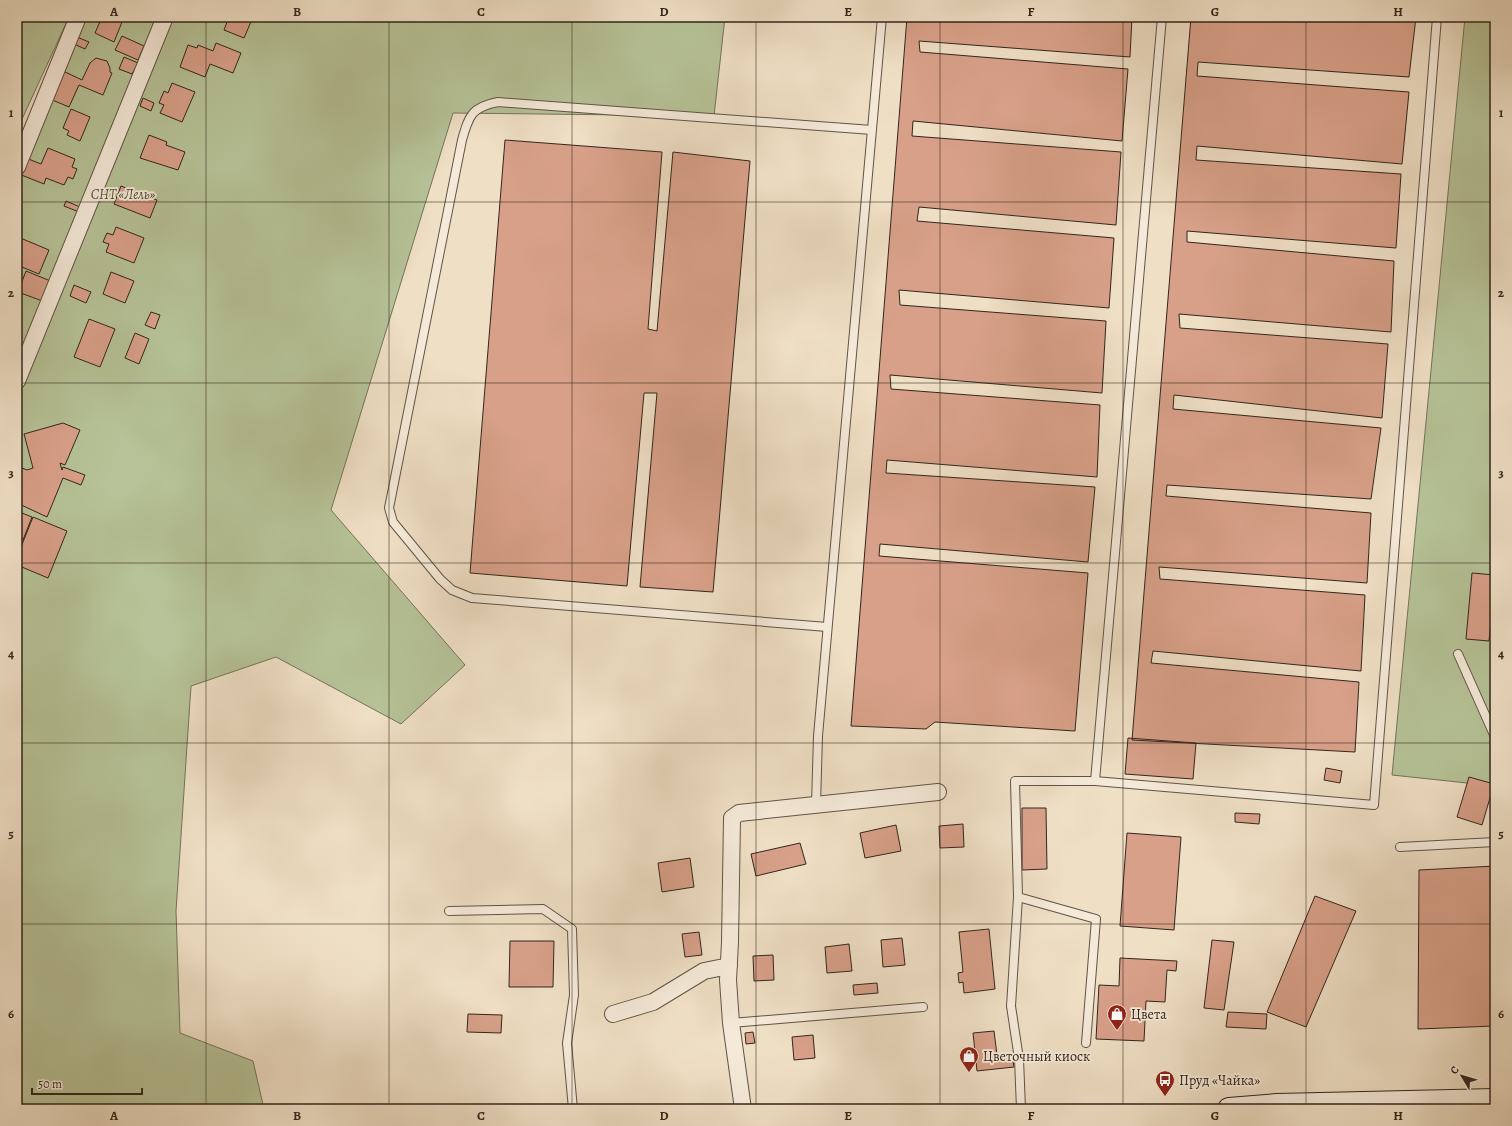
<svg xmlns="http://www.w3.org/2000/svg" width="1512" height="1126" font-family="Alegreya,serif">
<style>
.green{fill:#b6c297;stroke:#74745a}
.building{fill:#d8a089;stroke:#32261c}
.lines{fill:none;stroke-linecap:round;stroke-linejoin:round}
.lane-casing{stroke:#615446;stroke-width:10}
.street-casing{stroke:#615446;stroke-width:18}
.secondary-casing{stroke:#32261c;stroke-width:24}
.lane{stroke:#f5ead9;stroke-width:8}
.street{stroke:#f5ead9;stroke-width:16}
.secondary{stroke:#f5ead9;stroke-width:22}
.grid{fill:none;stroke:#32261c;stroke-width:1;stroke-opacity:0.55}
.labels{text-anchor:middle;stroke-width:3.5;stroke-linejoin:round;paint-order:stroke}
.park-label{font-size:14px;font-style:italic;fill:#534d3b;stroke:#f5ead9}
.poi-label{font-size:14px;fill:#32261c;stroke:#f5ead9;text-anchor:start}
.neatline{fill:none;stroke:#32261c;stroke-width:1.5}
.grid-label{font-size:13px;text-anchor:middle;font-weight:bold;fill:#32261c}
</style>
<rect width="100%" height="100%" fill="#efdfc5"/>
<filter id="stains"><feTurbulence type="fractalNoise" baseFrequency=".005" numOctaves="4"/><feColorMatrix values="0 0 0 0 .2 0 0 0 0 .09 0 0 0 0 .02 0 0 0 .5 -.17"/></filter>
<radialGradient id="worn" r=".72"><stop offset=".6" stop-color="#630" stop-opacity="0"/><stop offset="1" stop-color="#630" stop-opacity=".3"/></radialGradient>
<!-- green -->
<path class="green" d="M17,17H69L17,130Z
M84,17H725L714,116L453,113L331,510L465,665L401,724L276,657L191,686L176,911L180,1033L253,1061L264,1109H17V180Z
M1465,17H1495V786L1392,775Z"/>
<!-- building -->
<path class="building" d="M102,17H124L114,42L95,33Z
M229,17H253L244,38L224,30Z
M907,17H1132L1130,57L919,41L920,52L1128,69L1122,141L913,121L912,136L1121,152L1116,225L919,207L917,221L1114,238L1109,308L899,290L900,305L1106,321L1102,393L890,375L891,389L1100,405L1097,477L887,460L886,473L1095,487L1088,562L880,544L879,556L1088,573L1075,731L935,722L926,729L851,726Z
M1191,17H1416L1409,77L1198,62L1197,76L1409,92L1402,164L1197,146L1196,160L1401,174L1396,248L1187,231V242L1394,261L1391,332L1179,314L1180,328L1388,344L1382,418L1174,395L1173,409L1381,428L1371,499L1167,485L1166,496L1371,513L1367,583L1159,567L1160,579L1365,595L1361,671L1153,651L1151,663L1359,682L1355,752L1132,740Z
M122,36L144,46L138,60L115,50Z
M77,37L89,42L85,49L74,44Z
M216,43L241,53L233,73L210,64L205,77L180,67L188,45L197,48L198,45L213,51Z
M124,57L138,63L132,74L119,69Z
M96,58L107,61L110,68V72L112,73L103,95L79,85L69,107L50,99L63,71L82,80L90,63Z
M172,83L195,92L182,122L160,113L164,105L159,103L164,91L168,93Z
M143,98L154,103L151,111L140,106Z
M71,109L90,117L80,141L67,135L69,131L63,128Z
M149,135L167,142L166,145L185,152L178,170L140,158Z
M505,140L662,152L648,329L657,331L673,152L750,161L713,592L640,587L657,393H644L627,586L470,573Z
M48,148L75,159L72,167L77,169L73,179L68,177L64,185L46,178L44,184L19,174L26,158L41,164Z
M121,186L157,200L150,218L114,204Z
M66,201L80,207L84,214L64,206Z
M116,227L144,238L134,263L106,252L109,244L103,242L107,233L113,235Z
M18,237L49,250L39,274L17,265Z
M26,271L53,282L45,302L18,292Z
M111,272L134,281L125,303L103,294Z
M74,285L91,292L86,303L70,296Z
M151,312L160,315L155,329L145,325Z
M89,319L115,329L100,367L74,357Z
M135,333L149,339L139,364L125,358Z
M17,343L21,345L17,354Z
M63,423L80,430L65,465L60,463L62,470L63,467L85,475L81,485L63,478L47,517L17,503V466L27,470L33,468L24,434Z
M17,511L32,517L23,540L17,538Z
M33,517L67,531L48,578L17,565V557Z
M1472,573L1495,575L1489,641L1466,639Z
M1128,738L1196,743L1193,779L1125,774Z
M1326,768L1342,771L1340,783L1324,780Z
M1469,777L1494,784L1482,825L1457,817Z
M1022,808H1046L1047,869L1022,870Z
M1235,813L1260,814L1259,824L1235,822Z
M963,824L964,847L940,848L939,826Z
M896,825L901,851L865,858L860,833Z
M1127,833L1181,837L1174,930L1120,926Z
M800,843L806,864L756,876L751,854Z
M690,858L694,887L662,892L658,863Z
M1495,866V1026L1418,1029L1419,870Z
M1315,896L1356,911L1306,1027L1267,1012Z
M989,929L995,989L964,993L963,982L959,983L958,973L963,972L959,932Z
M699,932L702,955L685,957L682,934Z
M902,938L905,965L883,967L881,940Z
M1212,940L1234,942L1224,1010L1204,1008Z
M510,941H554L553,987H509Z
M849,944L852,971L827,973L825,947Z
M773,955L774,980L754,981L753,956Z
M1120,958L1177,961L1176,971L1167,970L1165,1002L1146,1001L1144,1041L1096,1039L1099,985L1119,986Z
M877,983L878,993L854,995L853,985Z
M1228,1012L1267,1014L1266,1029L1226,1027Z
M468,1014L502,1015L501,1033L467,1032Z
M994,1031L997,1055L1012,1054L1014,1067L977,1071L973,1033Z
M753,1032L755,1043L746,1044L745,1033Z
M813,1035L815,1058L794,1060L792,1037Z"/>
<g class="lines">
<defs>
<path id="lane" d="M827,627L472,598L452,590L440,579L393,522L389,508L462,140C469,115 472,107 498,102L872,130
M1458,654L1495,737
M1095,781L1162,17
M816,805L818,736L882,17
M1400,847L1495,842
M1018,897L1096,919L1086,1043
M449,911L543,909L572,929L574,995L567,1043L573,1109
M731,1023L923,1007
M1021,1109L1019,1059L1011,1006L1018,897L1015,781H1095L1374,805L1437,17"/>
<path id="street" d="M17,167L78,17
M17,381L165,17
M613,1014L653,1002L704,971L729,966
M743,1109L731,1023L728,980L730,942L732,818L739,813L938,792"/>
<path id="secondary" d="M1229,1109L1277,1105L1495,1100"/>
</defs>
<!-- lane casing -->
<use href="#lane" class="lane-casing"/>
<!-- street casing -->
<use href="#street" class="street-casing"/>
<!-- secondary casing -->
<use href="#secondary" class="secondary-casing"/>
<!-- lane -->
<use href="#lane" class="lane"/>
<!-- street -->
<use href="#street" class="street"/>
<!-- secondary -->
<use href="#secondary" class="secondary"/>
</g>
<!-- grid -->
<path class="grid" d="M206,17V1109M389,17V1109M572,17V1109M756,17V1109M940,17V1109M1123,17V1109M1306,17V1109M17,202H1495M17,383H1495M17,563H1495M17,743H1495M17,924H1495"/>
<!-- icons -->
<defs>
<symbol id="shop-pin" viewBox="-11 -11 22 30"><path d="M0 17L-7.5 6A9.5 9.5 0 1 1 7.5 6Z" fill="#8f2418" stroke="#f5ead9"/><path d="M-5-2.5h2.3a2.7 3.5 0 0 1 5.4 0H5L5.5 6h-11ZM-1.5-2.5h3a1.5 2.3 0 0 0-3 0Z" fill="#fff"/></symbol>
<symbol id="bus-pin" viewBox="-11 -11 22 30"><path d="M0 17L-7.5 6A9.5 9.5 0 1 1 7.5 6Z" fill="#8f2418" stroke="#f5ead9"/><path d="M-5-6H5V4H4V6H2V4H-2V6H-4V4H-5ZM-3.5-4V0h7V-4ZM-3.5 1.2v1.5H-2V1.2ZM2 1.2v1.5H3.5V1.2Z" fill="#fff"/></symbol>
</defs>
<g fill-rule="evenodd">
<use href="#shop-pin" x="1106" y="1003" width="22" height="30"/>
<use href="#shop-pin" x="958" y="1045" width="22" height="30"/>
<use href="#bus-pin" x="1154" y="1069" width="22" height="30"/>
</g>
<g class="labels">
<!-- park labels -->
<g class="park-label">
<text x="123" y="199">СНТ «Лель»</text>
</g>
<!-- poi labels -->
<g class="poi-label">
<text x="1131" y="1019">Цвета</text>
<text x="983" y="1061">Цветочный киоск</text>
<text x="1179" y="1085">Пруд «Чайка»</text>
</g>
</g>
<!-- margin -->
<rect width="1512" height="1126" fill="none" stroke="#efdfc5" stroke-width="44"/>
<!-- north arrow -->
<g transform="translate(1462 1076) rotate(308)" stroke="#f5ead9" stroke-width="3" paint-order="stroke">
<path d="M0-3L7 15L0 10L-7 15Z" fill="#32261c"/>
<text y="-6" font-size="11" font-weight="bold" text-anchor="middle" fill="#32261c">С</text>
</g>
<!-- scale -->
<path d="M32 1088v6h110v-6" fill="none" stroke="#32261c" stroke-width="2"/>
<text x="38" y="1088" font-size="12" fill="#32261c" stroke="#f5ead9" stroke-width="3" paint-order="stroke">50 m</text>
<rect x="22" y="22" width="1468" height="1082" class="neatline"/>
<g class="grid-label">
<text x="114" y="16">A</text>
<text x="297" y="16">B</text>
<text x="481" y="16">C</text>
<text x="664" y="16">D</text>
<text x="848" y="16">E</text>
<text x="1031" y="16">F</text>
<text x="1215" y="16">G</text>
<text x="1398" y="16">H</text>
<text x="11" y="117">1</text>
<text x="1501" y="117">1</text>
<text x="11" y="297">2</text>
<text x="1501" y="297">2</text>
<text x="11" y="477">3</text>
<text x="1501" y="477">3</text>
<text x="11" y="658">4</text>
<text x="1501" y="658">4</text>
<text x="11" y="838">5</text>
<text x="1501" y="838">5</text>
<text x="11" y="1018">6</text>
<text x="1501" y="1018">6</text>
<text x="114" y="1120">A</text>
<text x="297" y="1120">B</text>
<text x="481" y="1120">C</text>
<text x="664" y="1120">D</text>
<text x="848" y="1120">E</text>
<text x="1031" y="1120">F</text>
<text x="1215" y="1120">G</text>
<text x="1398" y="1120">H</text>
</g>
<rect width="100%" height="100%" filter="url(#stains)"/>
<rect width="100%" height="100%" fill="url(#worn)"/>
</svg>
